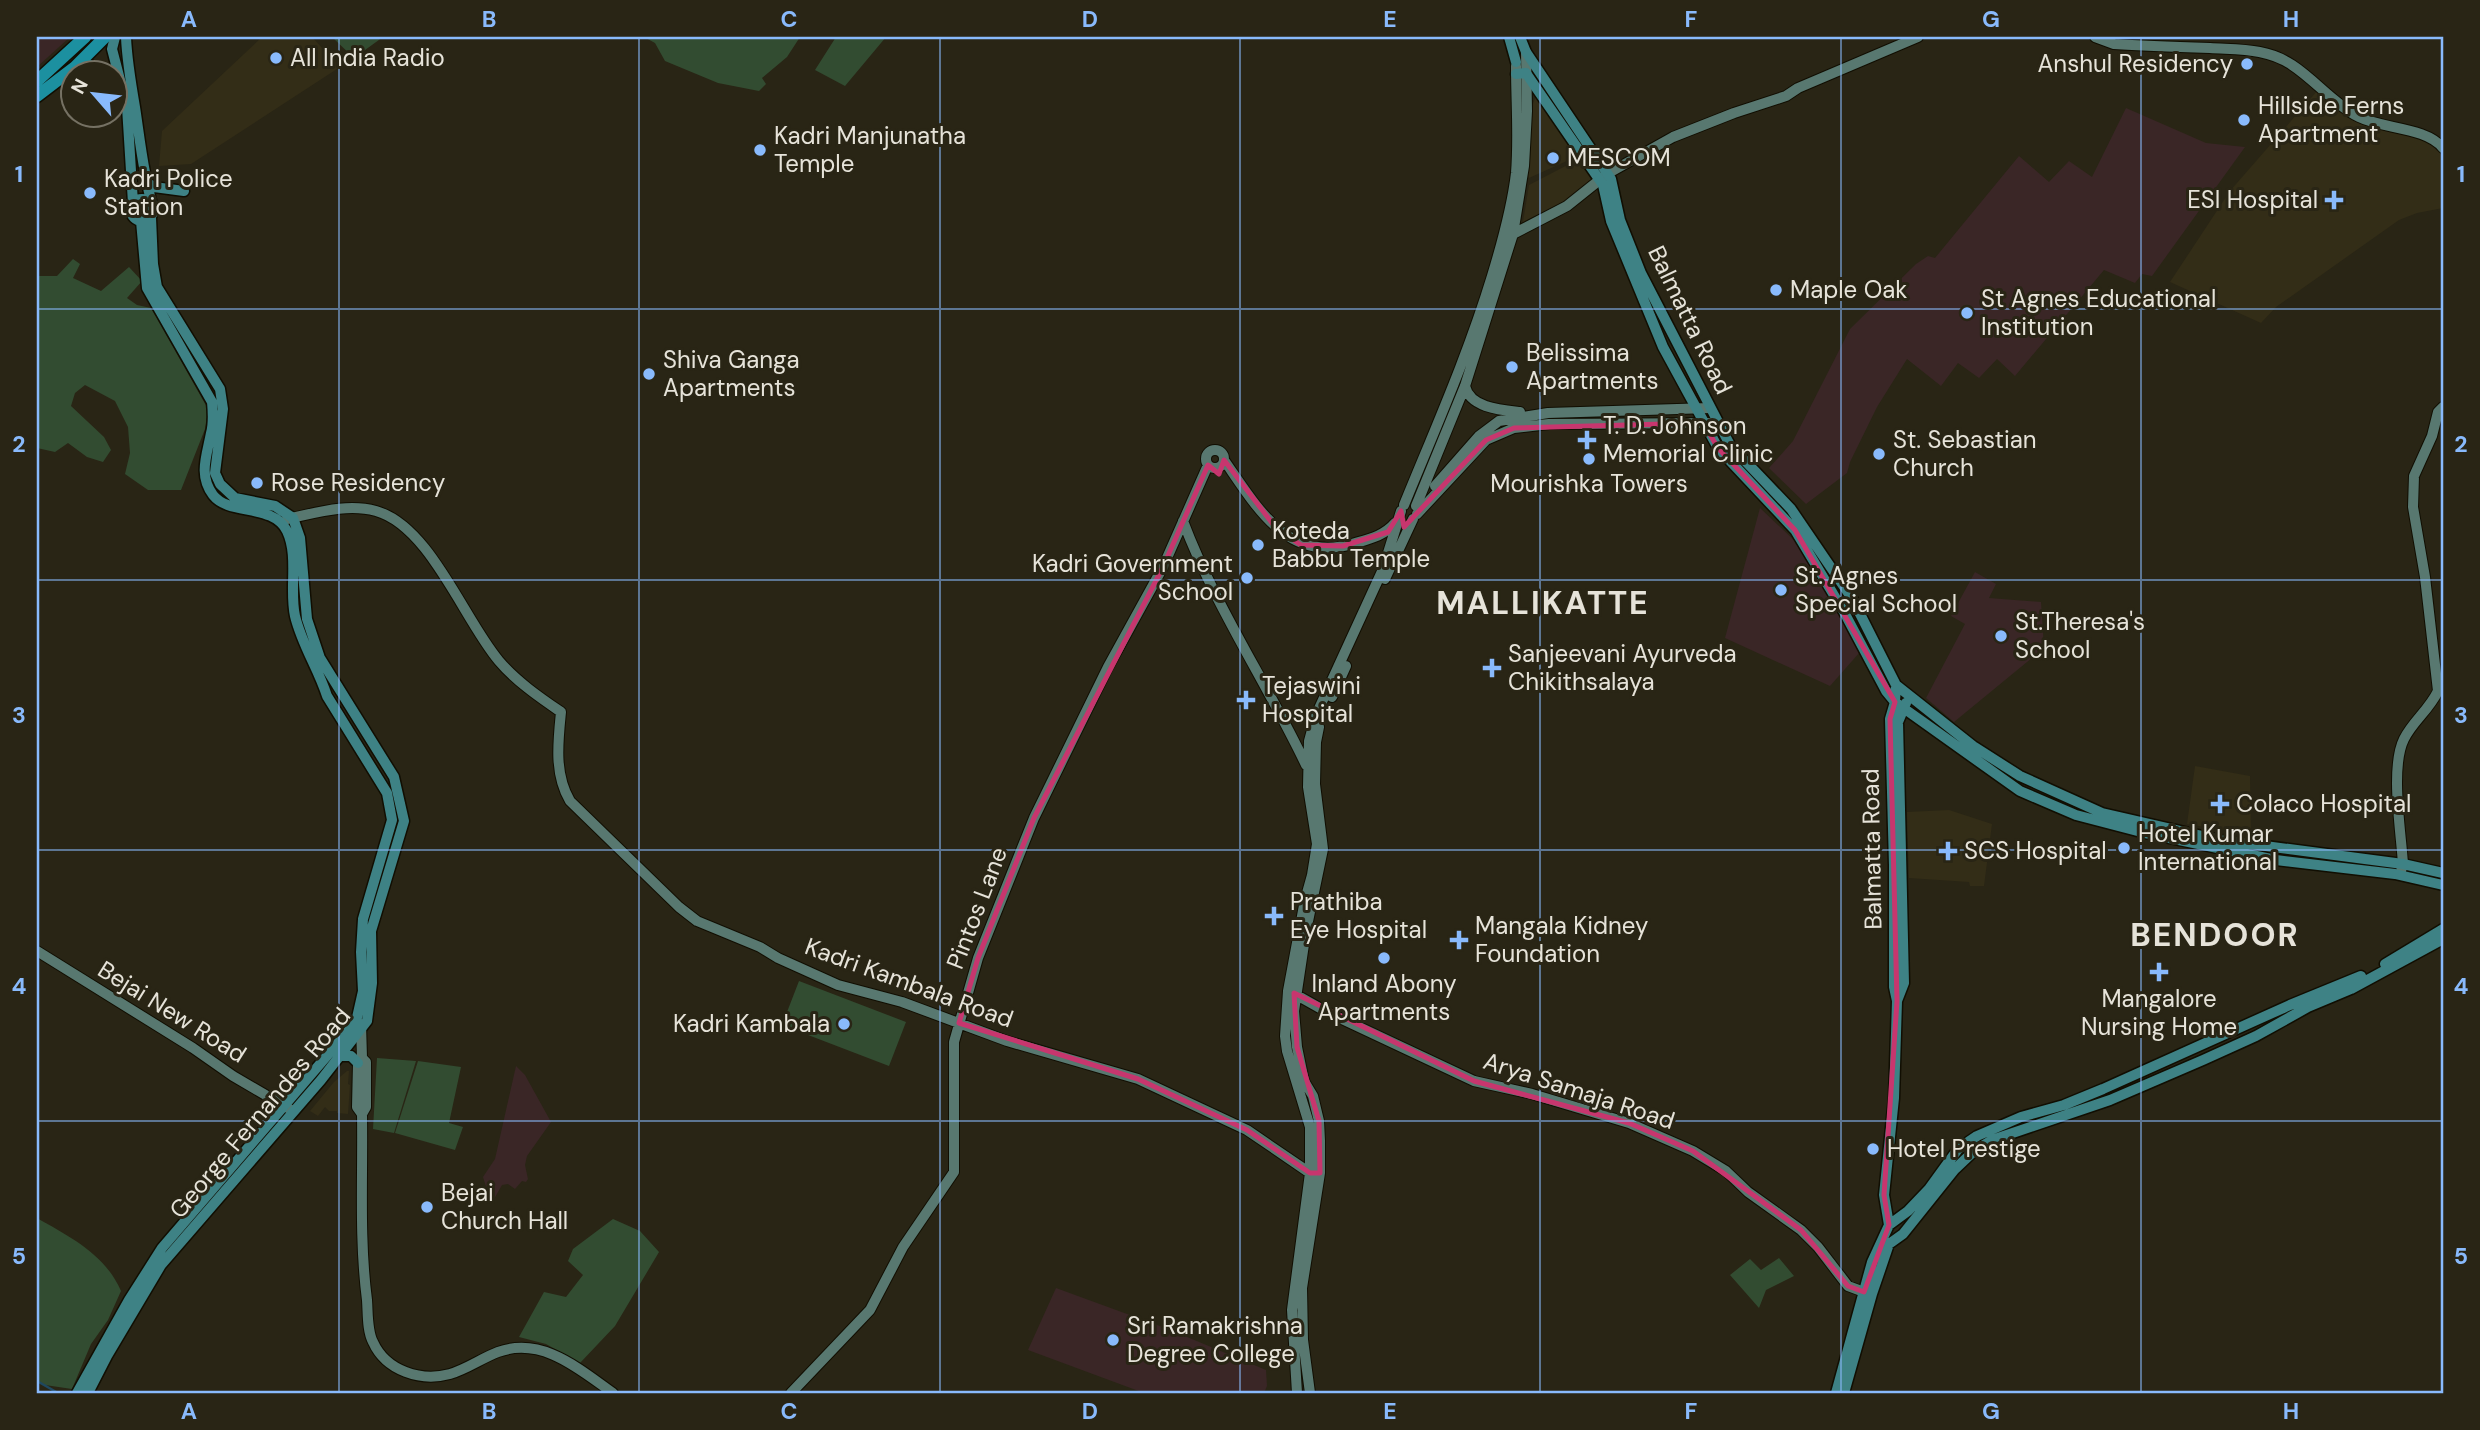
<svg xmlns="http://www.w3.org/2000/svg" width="2480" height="1430" font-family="'DM Sans',sans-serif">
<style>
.built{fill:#332d17}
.education{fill:#3a2626}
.green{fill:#324c31}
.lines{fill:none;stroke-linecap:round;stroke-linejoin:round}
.stream{stroke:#1f485f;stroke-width:2.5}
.secondary-casing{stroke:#110e02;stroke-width:12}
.primary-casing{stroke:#110e02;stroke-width:13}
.highway-casing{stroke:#110e02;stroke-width:15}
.secondary{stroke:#587870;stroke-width:10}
.primary{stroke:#3e8285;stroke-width:10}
.highway{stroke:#1c90a0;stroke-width:12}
.marked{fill:none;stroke:#c7366e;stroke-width:5;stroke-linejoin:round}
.grid{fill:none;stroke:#89bafc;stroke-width:2;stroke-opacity:0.55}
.poi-dot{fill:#89bafc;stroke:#292515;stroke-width:2.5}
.labels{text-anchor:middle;stroke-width:6;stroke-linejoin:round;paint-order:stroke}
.poi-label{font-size:24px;fill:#e6e3d9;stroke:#292515;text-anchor:start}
.street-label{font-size:24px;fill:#e6e3d9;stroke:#292515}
.district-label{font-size:32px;font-weight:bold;letter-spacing:2px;fill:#e6e3d9;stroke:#292515}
.neatline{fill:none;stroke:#89bafc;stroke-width:2.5}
.grid-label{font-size:23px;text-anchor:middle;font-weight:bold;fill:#89bafc}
</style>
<rect width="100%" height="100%" fill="#292515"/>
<!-- built -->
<path class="built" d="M262,37H312L340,67L191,164L159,166L162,131Z
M2318,90L2360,122L2424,139L2438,147L2443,161V208L2417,213L2399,220L2276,307L2261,323L2170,282L2230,191Z
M1536,96L1540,97L1580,155L1529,178L1527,173L1530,111Z
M1579,159L1601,187L1522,228L1529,185Z
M2195,766L2250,776L2251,835L2187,824Z
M1949,810L1992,824L1984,886H1970L1969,882L1909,878L1907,812Z
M347,1071H349L348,1084L350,1085L348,1114L337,1113V1111H329L325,1107L318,1116L310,1111L334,1082Z"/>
<!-- education -->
<path class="education" d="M37,37H70L37,67Z
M2126,108L2206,143L2245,147L2152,276L2142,274L2135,283L2104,270L2015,376L1997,359L1979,378L1958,363L1941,386L1907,359L1877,407L1850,462L1847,473L1806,504L1769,468L1793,441L1850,329L1916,264L1928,256L1935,258L2019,156L2049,182L2069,161L2092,177Z
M1760,508L1797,543L1860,652L1830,686L1725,638Z
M1975,572L1996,584L1989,598L2041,602L2044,648L1954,722L1926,698L1965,624L1951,616Z
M516,1066L525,1075L551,1122L527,1156L525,1165L528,1179L526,1182L522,1181L515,1189L508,1184L502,1185L494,1199L488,1193L483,1177L495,1159Z
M1056,1288L1168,1329L1266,1370L1267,1386L1264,1393H1144L1028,1350Z"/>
<!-- green -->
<path class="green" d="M332,37H383L354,58Z
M644,37H800L787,57L762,78L766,84L759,91L718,83L665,61L655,43Z
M836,37H886L845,86L815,70Z
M73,259L80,264L73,278L101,291L129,267L142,281L127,298L137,305L151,308L208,409L205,429L181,490H148L125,474L130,453L128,427L115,401L85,385L75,393L71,406L104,437L111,450L103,462L87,457L68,443L55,452L37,448V276H57Z
M799,981L906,1022L889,1066L782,1025Z
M377,1058L416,1061L394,1133L373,1129Z
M418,1061L461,1067L449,1123L463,1127L455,1150L395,1133Z
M37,1218C70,1237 105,1254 121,1291L108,1320L91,1344L72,1389L45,1385L37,1382Z
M613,1219L640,1231L659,1252L615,1326L580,1363L546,1344L519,1337L544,1292L566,1297L583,1275L568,1261L573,1249Z
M1779,1258L1794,1276L1766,1290L1759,1308L1730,1275L1750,1259L1761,1270Z"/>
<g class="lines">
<!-- stream -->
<path class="stream" d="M37,1381L58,1393"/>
<defs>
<path id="secondary" d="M2095,37L2114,44C2146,46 2178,47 2210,48C2239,50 2267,48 2292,65C2315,80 2335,105 2359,117C2383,129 2426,127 2443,148
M1513,234L1567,206L1607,174L1673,137L1734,113L1786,96L1798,88L1918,37
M1465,386C1470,408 1501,410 1520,412
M1206 459a9 9 0 1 1 18 0a9 9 0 1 1-18 0Z
M1224,460C1256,506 1287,563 1352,544C1369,539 1384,536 1395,523
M1435,486L1479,436L1499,421L1548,413L1710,408
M1404,505C1435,429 1468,355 1492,276C1502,243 1512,208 1516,173C1519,137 1516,102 1516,66
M1416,506L1465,386L1513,234L1524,166L1527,111L1526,52
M1417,514L1486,440L1514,428L1549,424L1717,423
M287,519C316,513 347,503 376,511C430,526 464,620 499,661C516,681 539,697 561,712C558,742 554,774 570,801L679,907L697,921L760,947L778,958L838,985L902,1002L1007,1041L1138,1079L1247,1130L1310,1173H1320
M1183,521C1215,606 1267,683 1306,765
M1385,579L1413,519
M1332,697L1346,666
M2401,871L2403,864C2401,831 2390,767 2404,739C2413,721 2429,710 2438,691L2425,577L2413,507L2414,476L2432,436L2438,412L2443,407
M37,951L193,1048L233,1076L293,1111
M1293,993L1325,1011L1474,1081L1532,1094L1629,1123L1693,1151L1726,1171L1748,1192L1801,1230L1818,1247L1848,1286L1864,1292
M361,1024L362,1058
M362,1058L366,1062V1107L362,1114L357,1107L358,1063Z
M362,1114C363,1176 359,1238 367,1300C368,1313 367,1331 373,1342C386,1371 421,1382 450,1374C467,1369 482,1358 498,1352C542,1336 579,1369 613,1393
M791,1393L870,1310L903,1247L954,1172V1042L978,958L1034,818L1108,667L1163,567L1208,465
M1297,1393L1292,1310L1310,1173V1127L1287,1051L1285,1036L1288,991L1305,900L1312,875L1317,844L1308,787L1309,741L1316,715L1383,569L1401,511
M1310,1393L1303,1340L1302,1288L1320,1173V1141L1319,1121L1313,1096L1304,1081L1297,1047L1294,1011L1306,931L1323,849L1315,784L1316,742L1319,727"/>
<path id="primary" d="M115,37L112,49L127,107L133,203
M126,37C127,61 131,84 135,107C140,140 143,172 152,204
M1509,37L1516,62
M1520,37L1526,52L1611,179L1620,220L1641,273L1730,445L1791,509L1853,600L1896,685L1895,702L1890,719L1894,865V987L1897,1001L1894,1098L1884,1195L1889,1225L1872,1262L1836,1393
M1516,74L1526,73L1603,185L1611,221L1663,347L1718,448L1795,530L1844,612L1886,691L1895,702L2020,791L2076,815L2145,833L2276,860L2395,874L2443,885
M146,182L154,187L184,191
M131 210a11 11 0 1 1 22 0a11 11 0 1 1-22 0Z
M1896,685L1973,746L2020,776L2102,813L2220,840L2403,864L2443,873
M2385,964L2443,929
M1897,1001L1904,983L1898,722L1906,703
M340,1056H351L358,1063
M1889,1225L1908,1211L1929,1189L1958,1149L1977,1136L2021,1117L2064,1105L2103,1089L2290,1005L2361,976
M77,1393L129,1300L162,1248L356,1022L363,991L361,952L363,919L392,820L387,793L327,696C318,668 302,645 295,616C289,590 299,556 287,531C273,503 229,516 213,495C198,475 207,455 211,433C214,422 213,413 212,402L147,288L141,221
M88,1393L107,1356L161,1265L321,1080L367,1021L372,983L371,931L404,821L394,777L320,658L307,619L300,538L293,518L275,506L235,498L220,484L215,473L223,409L220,389L157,287L153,264L151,218
M1844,1393L1872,1294L1889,1244L1903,1234L1955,1169L1974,1151L1992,1140L2110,1100L2203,1060L2256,1036L2308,1007L2351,989L2443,939"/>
<path id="highway" d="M75,67L90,66L105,74
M37,81L85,37
M116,82L120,86
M37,96L75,67L105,37"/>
</defs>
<!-- secondary casing -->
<use href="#secondary" class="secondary-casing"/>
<!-- primary casing -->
<use href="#primary" class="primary-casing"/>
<!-- highway casing -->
<use href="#highway" class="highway-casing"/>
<!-- secondary -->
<use href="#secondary" class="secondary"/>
<!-- primary -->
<use href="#primary" class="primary"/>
<!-- highway -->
<use href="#highway" class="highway"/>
</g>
<!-- marked area -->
<path class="marked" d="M1703,423L1718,448L1795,530L1895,702L1890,719L1897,1001L1884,1195L1889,1225L1864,1292L1848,1286L1801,1230L1693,1151L1629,1123L1474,1081L1294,993L1297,1047L1319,1121L1320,1173H1310L1247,1130L1138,1079L959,1023L978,958L1034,818L1163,567L1208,465L1219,474L1224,460L1276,528L1301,545L1343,546L1388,532L1401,511L1404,527L1486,440L1514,428Z"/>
<!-- grid -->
<path class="grid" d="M339,37V1393M639,37V1393M940,37V1393M1240,37V1393M1540,37V1393M1841,37V1393M2141,37V1393M37,309H2443M37,580H2443M37,850H2443M37,1121H2443"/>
<!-- markers -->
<g class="poi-dot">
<circle cx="276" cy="58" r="7"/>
<circle cx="2247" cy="64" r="7"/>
<circle cx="2244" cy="120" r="7"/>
<circle cx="760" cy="150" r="7"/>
<circle cx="1553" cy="158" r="7"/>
<circle cx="90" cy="193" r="7"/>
<path d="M2330.5 189.5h7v7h7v7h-7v7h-7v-7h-7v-7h7z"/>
<circle cx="1776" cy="290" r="7"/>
<circle cx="1967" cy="313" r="7"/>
<circle cx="1512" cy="367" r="7"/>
<circle cx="649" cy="374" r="7"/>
<path d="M1583.5 429.5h7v7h7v7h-7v7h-7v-7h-7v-7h7z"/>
<circle cx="1879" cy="454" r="7"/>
<circle cx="1589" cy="459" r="7"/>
<circle cx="257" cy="483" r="7"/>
<circle cx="1258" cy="545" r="7"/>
<circle cx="1247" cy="578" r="7"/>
<circle cx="1781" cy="590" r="7"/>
<circle cx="2001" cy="636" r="7"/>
<path d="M1488.5 657.5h7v7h7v7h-7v7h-7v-7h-7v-7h7z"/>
<path d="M1242.5 689.5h7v7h7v7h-7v7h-7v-7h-7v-7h7z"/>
<path d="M2216.5 793.5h7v7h7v7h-7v7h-7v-7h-7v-7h7z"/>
<circle cx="2124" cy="848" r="7"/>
<path d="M1944.5 840.5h7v7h7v7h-7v7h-7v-7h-7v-7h7z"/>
<path d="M1270.5 905.5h7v7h7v7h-7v7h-7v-7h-7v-7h7z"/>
<path d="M1455.5 929.5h7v7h7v7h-7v7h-7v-7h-7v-7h7z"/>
<circle cx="1384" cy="958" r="7"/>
<path d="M2155.5 961.5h7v7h7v7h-7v7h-7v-7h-7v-7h7z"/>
<circle cx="844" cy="1024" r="7"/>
<circle cx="1873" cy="1149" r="7"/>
<circle cx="427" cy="1207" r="7"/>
<circle cx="1113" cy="1340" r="7"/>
</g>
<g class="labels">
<!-- poi labels -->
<g class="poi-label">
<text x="290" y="66">All India Radio</text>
<text x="2233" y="72" text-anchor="end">Anshul Residency</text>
<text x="2258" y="114">Hillside Ferns<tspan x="2258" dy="28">Apartment</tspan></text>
<text x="774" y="144">Kadri Manjunatha<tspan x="774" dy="28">Temple</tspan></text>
<text x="1567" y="166">MESCOM</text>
<text x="104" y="187">Kadri Police<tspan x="104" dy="28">Station</tspan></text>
<text x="2318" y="208" text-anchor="end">ESI Hospital</text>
<text x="1790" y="298">Maple Oak</text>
<text x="1981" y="307">St Agnes Educational<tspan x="1981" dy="28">Institution</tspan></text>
<text x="1526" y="361">Belissima<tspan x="1526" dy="28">Apartments</tspan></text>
<text x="663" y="368">Shiva Ganga<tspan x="663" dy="28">Apartments</tspan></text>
<text x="1603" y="434">T. D. Johnson<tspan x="1603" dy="28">Memorial Clinic</tspan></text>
<text x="1893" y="448">St. Sebastian<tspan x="1893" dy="28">Church</tspan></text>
<text x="271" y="491">Rose Residency</text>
<text x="1589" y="492" text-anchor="middle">Mourishka Towers</text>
<text x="1272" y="539">Koteda<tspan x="1272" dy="28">Babbu Temple</tspan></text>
<text x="1233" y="572" text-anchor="end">Kadri Government<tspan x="1233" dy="28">School</tspan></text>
<text x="1795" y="584">St. Agnes<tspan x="1795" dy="28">Special School</tspan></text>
<text x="2015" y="630">St.Theresa's<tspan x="2015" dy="28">School</tspan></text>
<text x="1508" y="662">Sanjeevani Ayurveda<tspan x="1508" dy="28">Chikithsalaya</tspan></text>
<text x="1262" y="694">Tejaswini<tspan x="1262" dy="28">Hospital</tspan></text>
<text x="2236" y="812">Colaco Hospital</text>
<text x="2138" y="842">Hotel Kumar<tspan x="2138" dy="28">International</tspan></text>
<text x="1964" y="859">SCS Hospital</text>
<text x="1290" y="910">Prathiba<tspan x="1290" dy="28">Eye Hospital</tspan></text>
<text x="1475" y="934">Mangala Kidney<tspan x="1475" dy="28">Foundation</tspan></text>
<text x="1384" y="992" text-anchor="middle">Inland Abony<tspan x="1384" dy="28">Apartments</tspan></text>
<text x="2159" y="1007" text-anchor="middle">Mangalore<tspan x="2159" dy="28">Nursing Home</tspan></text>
<text x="830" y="1032" text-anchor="end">Kadri Kambala</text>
<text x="1887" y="1157">Hotel Prestige</text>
<text x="441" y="1201">Bejai<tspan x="441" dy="28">Church Hall</tspan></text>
<text x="1127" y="1334">Sri Ramakrishna<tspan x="1127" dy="28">Degree College</tspan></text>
</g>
<!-- street labels -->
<g class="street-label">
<text transform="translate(1690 320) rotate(64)" y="8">Balmatta Road</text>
<text transform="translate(1872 849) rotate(-91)" y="8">Balmatta Road</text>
<text transform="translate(977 908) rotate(-69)" y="8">Pintos Lane</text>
<text transform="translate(909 983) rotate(20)" y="8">Kadri Kambala Road</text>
<text transform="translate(172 1012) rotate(32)" y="8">Bejai New Road</text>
<text transform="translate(1579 1091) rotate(18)" y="8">Arya Samaja Road</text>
<text transform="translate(260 1113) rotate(-50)" y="8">George Fernandes Road</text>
</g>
<!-- district labels -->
<g class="district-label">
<text x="1543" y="614">MALLIKATTE</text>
<text x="2215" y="946">BENDOOR</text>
</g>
</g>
<!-- border -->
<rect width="2480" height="1430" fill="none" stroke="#292515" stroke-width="77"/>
<!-- north arrow -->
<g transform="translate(94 94) rotate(298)"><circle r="33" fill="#292515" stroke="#757163" stroke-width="2"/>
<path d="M0-5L12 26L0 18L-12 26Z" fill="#89bafc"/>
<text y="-10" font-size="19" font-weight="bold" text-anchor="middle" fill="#e6e3d9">N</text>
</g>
<rect x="38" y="38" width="2404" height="1354" class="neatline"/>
<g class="grid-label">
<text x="189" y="27">A</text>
<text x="489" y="27">B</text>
<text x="789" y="27">C</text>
<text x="1090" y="27">D</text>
<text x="1390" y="27">E</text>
<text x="1691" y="27">F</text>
<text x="1991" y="27">G</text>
<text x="2291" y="27">H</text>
<text x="19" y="182">1</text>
<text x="2461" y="182">1</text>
<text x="19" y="452">2</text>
<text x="2461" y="452">2</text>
<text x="19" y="723">3</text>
<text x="2461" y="723">3</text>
<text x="19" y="994">4</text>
<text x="2461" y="994">4</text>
<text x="19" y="1264">5</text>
<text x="2461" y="1264">5</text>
<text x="189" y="1419">A</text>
<text x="489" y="1419">B</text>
<text x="789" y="1419">C</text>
<text x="1090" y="1419">D</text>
<text x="1390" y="1419">E</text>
<text x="1691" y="1419">F</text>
<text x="1991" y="1419">G</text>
<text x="2291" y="1419">H</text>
</g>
</svg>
